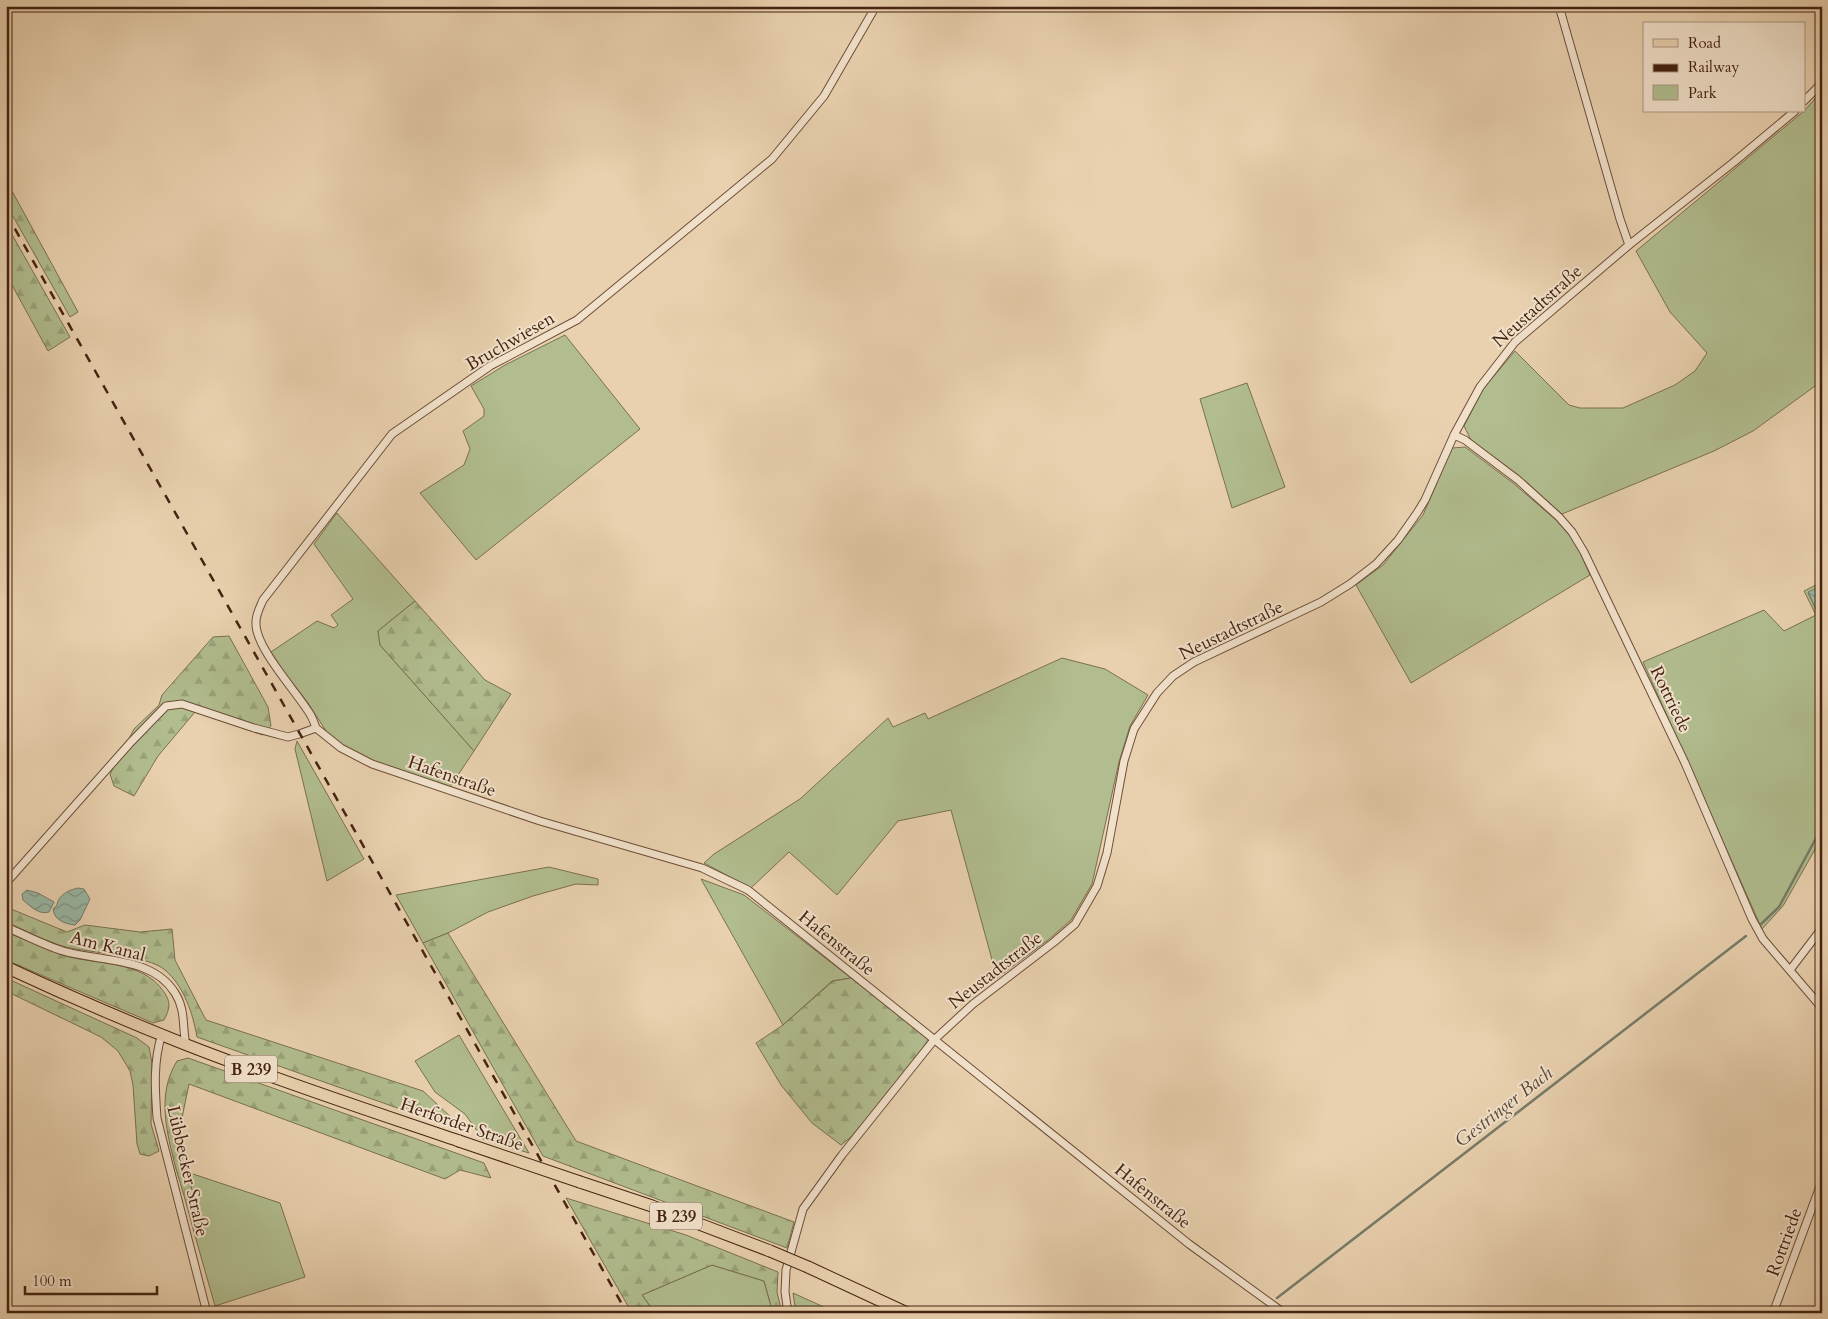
<svg xmlns="http://www.w3.org/2000/svg" width="1828" height="1319" font-family="Cardo,serif">
<style>
.green{fill:#b1bd8f;stroke:#7a7050}
.forest{fill:url(#forest-firs);stroke:#7a7050}
.water{fill:url(#water-waves);stroke:#777c6a}
.lines{fill:none;stroke-linecap:round;stroke-linejoin:round}
.stream{stroke:#777c6a;stroke-width:2.5}
.minor-casing{stroke:#6d4e38;stroke-width:9}
.primary-casing{stroke:#442311;stroke-width:13}
.minor{stroke:#f1e1cb;stroke-width:7}
.primary{stroke:#e9d1af;stroke-width:11}
.rail{stroke:#442311;stroke-width:2.5;stroke-dasharray:9 9;stroke-linecap:butt}
.primary-bridge-casing{stroke:#442311;stroke-width:13;stroke-linecap:butt}
.primary-bridge{stroke:#e9d1af;stroke-width:11}
.labels{text-anchor:middle;stroke-width:4;stroke-linejoin:round;paint-order:stroke}
.shield{fill:#f1e1cb;stroke:#785c49;stroke-width:1}
.shield-label{font-size:16px;font-weight:bold;fill:#442311}
.street-label{font-size:18px;fill:#442311;stroke:#f1e1cb}
.water-label{font-size:19px;font-style:italic;fill:#594836;stroke:#f1e1cb}
</style>
<defs>
<pattern id="forest-firs" width="22" height="20" patternUnits="userSpaceOnUse" patternTransform="scale(1.25)"><rect width="22" height="20" fill="#b1bd8f"/><path d="M5 1l3.5 6h-7zM16 11l3.5 6h-7z" fill="#99a27a"/></pattern>
<pattern id="water-waves" width="16" height="10" patternUnits="userSpaceOnUse" patternTransform="scale(1.25)"><rect width="16" height="10" fill="#99b8a5"/><path d="M0 5q4-4 8 0t8 0" fill="none" stroke="#7e9585"/></pattern>
</defs>
<rect width="100%" height="100%" fill="#e9d1af"/>
<filter id="stains"><feTurbulence type="fractalNoise" baseFrequency=".004" numOctaves="4"/><feColorMatrix values="0 0 0 0 .2 0 0 0 0 .09 0 0 0 0 .02 0 0 0 .5 -.17"/></filter>
<radialGradient id="worn" r=".72"><stop offset=".6" stop-color="#630" stop-opacity="0"/><stop offset="1" stop-color="#630" stop-opacity=".3"/></radialGradient>
<!-- green -->
<path class="green" d="M1822,91V381L1753,431L1714,451L1562,514L1517,474L1471,440L1464,426L1483,389L1515,351L1569,405L1580,408H1623L1675,385L1695,371L1707,353L1670,312L1636,251L1804,111Z
M565,335L640,429L476,560L420,493L464,465L470,449L463,431L484,416V409L471,386L505,365Z
M1247,383L1285,487L1232,508L1200,399Z
M1465,447L1513,483L1556,520L1575,541L1590,575L1411,683L1356,585L1383,565L1423,515L1452,448Z
M337,513L415,601L378,631L380,645L474,751L450,787L371,760L342,745L328,734L308,703L286,675L271,652L317,621L334,628L338,625L331,615L353,599L314,544Z
M1822,582V586L1808,593L1822,622V837L1783,906L1762,929L1643,662L1764,610L1784,631L1816,615L1804,591Z
M1062,658L1105,669L1148,695L1130,726L1119,762L1092,884L1071,920L1048,940L997,978L951,810L898,821L837,895L789,852L751,888L704,863L714,854L800,799L888,718L893,727L925,713L928,719Z
M297,741L364,859L327,881L295,749Z
M549,867L598,879V885L576,884L533,896L488,912L448,933L423,943L396,895Z
M701,879L744,895L851,978L832,981L783,1025Z
M459,1035L529,1153L483,1139L465,1114L435,1092L415,1061Z
M187,1172L280,1203L305,1277L215,1306L192,1225L199,1216Z
M712,1265L764,1281L773,1313H655L642,1295Z
M793,1293L837,1313H796Z"/>
<!-- forest -->
<path class="forest" d="M6,180L78,312L70,317L6,204Z
M6,224L70,337L48,351L6,274Z
M415,601L485,680L511,694L474,751L380,645L378,631Z
M229,636L268,707L271,726L263,735L195,712L158,756L134,796L114,786L110,774L134,729L159,705L162,695L213,637Z
M11,909L67,932L85,925L140,932L172,929L175,960L206,1020L423,1091L468,1133L197,1037C193,1014 184,986 165,970C148,955 90,953 66,947C46,942 25,930 6,922V914Z
M6,932C24,939 41,948 59,954C94,966 141,958 164,992C171,1002 170,1009 164,1020L153,1023L6,960Z
M448,933L576,1141L794,1222L787,1248L543,1156L423,943Z
M6,978L137,1038L149,1047L152,1063L151,1124L159,1151L149,1156L140,1154L137,1144L133,1085L130,1071L118,1051L101,1037L6,991Z
M851,978L931,1041L852,1136L841,1145L812,1123L781,1085L756,1043L783,1025L833,981Z
M188,1058L484,1163L491,1178L460,1170L445,1179L189,1084L177,1142L200,1216L192,1225C187,1206 182,1188 176,1169C167,1133 156,1095 177,1061Z
M566,1198L686,1235L778,1272L777,1292L782,1313H773L764,1281L712,1265L642,1295L655,1313H632Z"/>
<!-- water -->
<path class="water" d="M1822,586V622L1808,592Z
M78,888L84,889L90,899L80,920L75,925C65,924 54,920 53,909L57,905C58,895 69,890 78,888Z
M27,890L38,893L54,902L49,912C39,915 31,907 23,900L22,894Z"/>
<g class="lines">
<!-- stream -->
<path class="stream" d="M1761,924L1779,907L1822,827
M1277,1298L1746,936
M1258,1313L1265,1308"/>
<defs>
<path id="minor" d="M1559,6L1620,219L1629,245
M1804,101L1822,83
M1454,435L1465,440L1518,480L1559,517L1572,532L1584,552L1685,763L1752,919L1763,939L1822,1008
M316,728C314,722 312,716 308,711C295,690 254,646 256,622C256,614 260,607 263,600L392,434L490,366L577,320L772,159L824,96L876,6
M302,733L316,728L341,748L372,764L540,821L702,868L748,890L1189,1244L1284,1313
M6,883L131,742L166,706L182,704L254,728L288,737L299,734
M6,927C25,935 44,945 63,951C100,962 152,956 175,993C186,1010 182,1027 186,1045
M1790,970L1822,928
M162,1034C153,1061 155,1090 157,1118L207,1313
M788,1313L785,1292L786,1270L803,1209L842,1155L934,1040L973,1004L1054,942L1075,924L1097,886L1107,853L1124,761L1134,729L1157,693L1173,676L1194,662L1321,602L1350,584L1376,564L1398,540L1417,513L1425,500L1454,435L1480,387L1515,342L1629,245L1734,162L1795,111
M1773,1313L1822,1181"/>
<path id="primary" d="M6,967C66,995 126,1021 187,1045C276,1080 368,1110 459,1141
M580,1182L652,1206L770,1251
M808,1267L907,1313"/>
</defs>
<!-- minor casing -->
<use href="#minor" class="minor-casing"/>
<!-- primary casing -->
<use href="#primary" class="primary-casing"/>
<!-- minor -->
<use href="#minor" class="minor"/>
<!-- primary -->
<use href="#primary" class="primary"/>
<!-- rail -->
<path class="rail" d="M6,213L627,1313"/>
<defs>
<path id="primary-bridge" d="M459,1141L580,1182
M770,1251L808,1267"/>
</defs>
<!-- primary-bridge casing -->
<use href="#primary-bridge" class="primary-bridge-casing"/>
<!-- primary-bridge -->
<use href="#primary-bridge" class="primary-bridge"/>
</g>
<g class="labels">
<!-- shield labels -->
<g class="shield">
<rect x="225" y="1055.5" width="52" height="27" rx="4"/>
<rect x="650" y="1202.5" width="52" height="27" rx="4"/>
</g>
<g class="shield-label">
<text x="251" y="1075">B 239</text>
<text x="676" y="1222">B 239</text>
</g>
<!-- street labels -->
<g class="street-label">
<text transform="translate(1537 306) rotate(-42)" y="6">Neustadtstraße</text>
<text transform="translate(510 341) rotate(-30)" y="6">Bruchwiesen</text>
<text transform="translate(1231 630) rotate(-26)" y="6">Neustadtstraße</text>
<text transform="translate(1671 699) rotate(64)" y="6">Rottriede</text>
<text transform="translate(452 776) rotate(19)" y="6">Hafenstraße</text>
<text transform="translate(837 943) rotate(39)" y="6">Hafenstraße</text>
<text transform="translate(108 946) rotate(14)" y="6">Am Kanal</text>
<text transform="translate(995 970) rotate(-38)" y="6">Neustadtstraße</text>
<text transform="translate(462 1124) rotate(19)" y="6">Herforder Straße</text>
<text transform="translate(188 1171) rotate(77)" y="6">Lübbecker Straße</text>
<text transform="translate(1153 1196) rotate(39)" y="6">Hafenstraße</text>
<text transform="translate(1784 1242) rotate(-70)" y="6">Rottriede</text>
</g>
<!-- water labels -->
<g class="water-label">
<text transform="translate(1503 1106) rotate(-38)" y="7">Gestringer Bach</text>
</g>
</g>
<!-- margin -->
<rect width="1828" height="1319" fill="none" stroke="#e9d1af" stroke-width="25"/>
<rect x="8" y="8" width="1813" height="1304" fill="none" stroke="#442311" stroke-width="2.5"/>
<rect x="12" y="12" width="1803" height="1294" fill="none" stroke="#442311"/>
<!-- legend -->
<rect x="1643" y="22" width="162" height="90" fill="#f1e1cb" stroke="#ac9581"/>
<rect x="1653" y="39" width="25" height="8" fill="#e9d1af" stroke="#ac9581"/>
<text x="1688" y="48" font-size="15" fill="#442311">Road</text>
<rect x="1653" y="64" width="25" height="8" fill="#442311" stroke="#ac9581"/>
<text x="1688" y="72" font-size="15" fill="#442311">Railway</text>
<rect x="1653" y="85" width="25" height="15" fill="#b1bd8f" stroke="#ac9581"/>
<text x="1688" y="98" font-size="15" fill="#442311">Park</text>
<!-- scale -->
<path d="M25 1286v8h132v-8" fill="none" stroke="#442311" stroke-width="2.5"/>
<text x="32" y="1286" font-size="15" fill="#442311" stroke="#f1e1cb" stroke-width="4" paint-order="stroke">100 m</text>
<rect width="100%" height="100%" filter="url(#stains)"/>
<rect width="100%" height="100%" fill="url(#worn)"/>
</svg>
